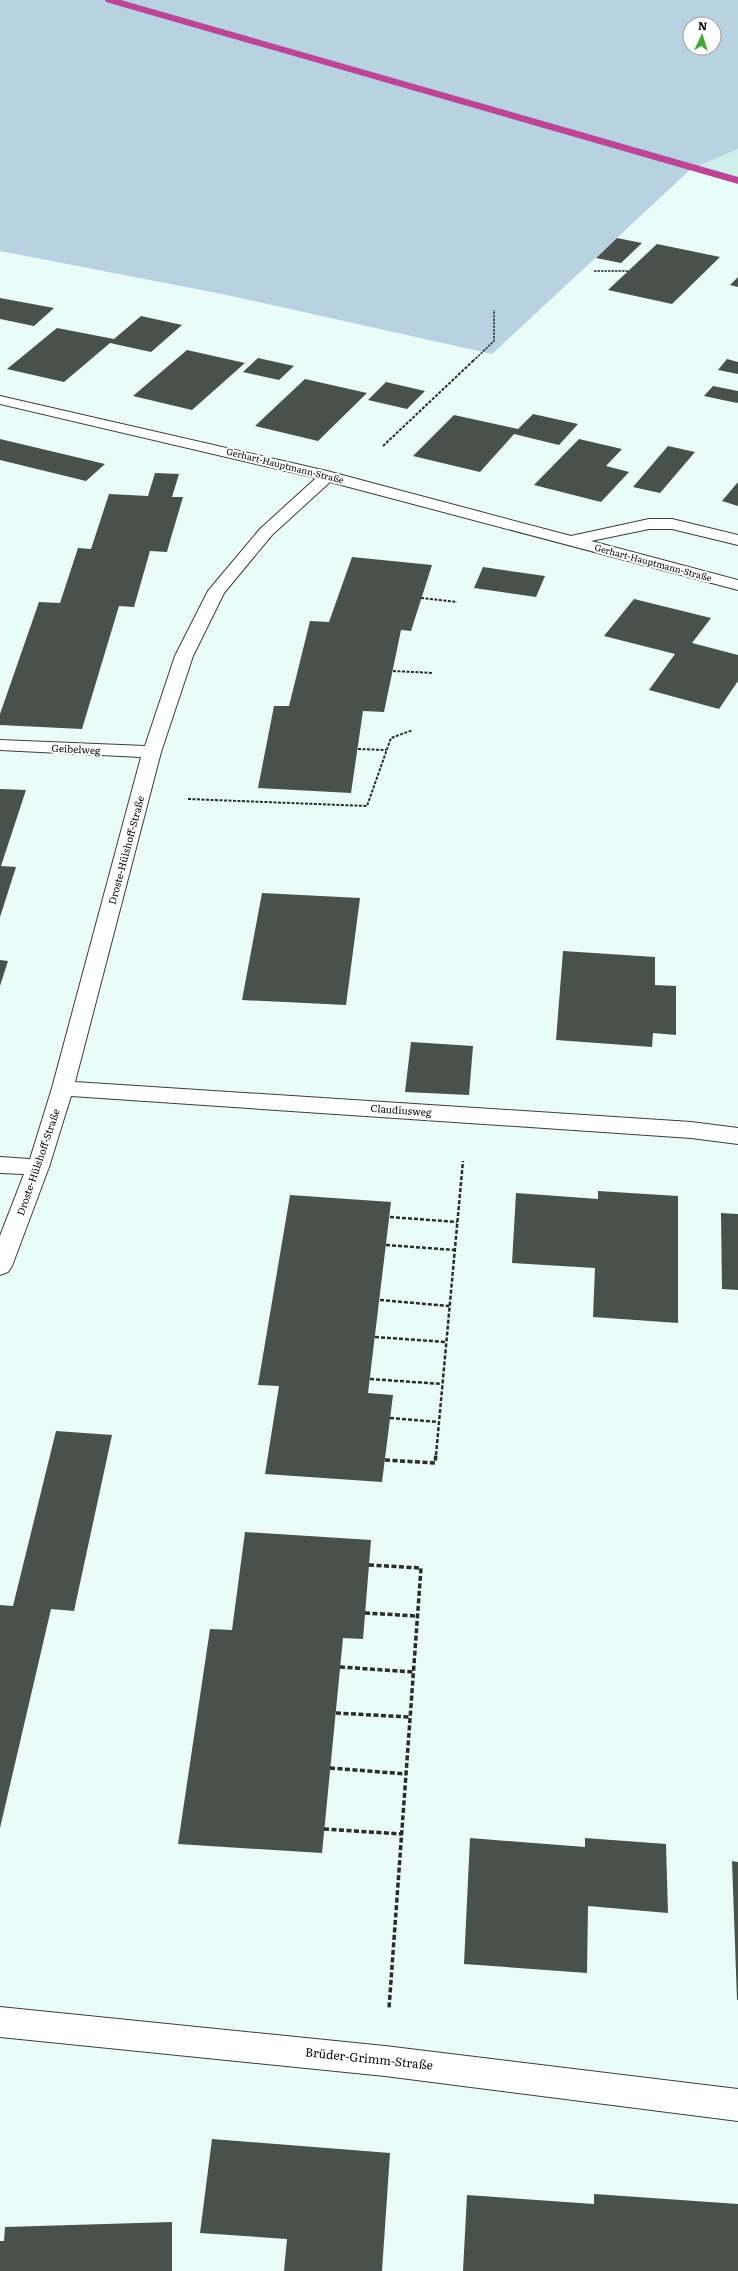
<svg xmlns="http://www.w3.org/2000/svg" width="738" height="2271" font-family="Literata,serif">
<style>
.farmland{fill:#ceefe9}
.green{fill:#b9d2e2;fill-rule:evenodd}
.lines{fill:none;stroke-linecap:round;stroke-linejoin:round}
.stream{fill:#bb4696;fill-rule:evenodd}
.building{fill:#48514b}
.minor-casing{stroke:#3d3d3d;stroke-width:2}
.path-far3{stroke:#2c2c2c;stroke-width:1.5;stroke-dasharray:2.5 1;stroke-linecap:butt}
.path-far2{stroke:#2c2c2c;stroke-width:2;stroke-dasharray:3 1.5;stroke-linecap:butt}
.path-far1{stroke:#2c2c2c;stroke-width:2.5;stroke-dasharray:4 2;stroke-linecap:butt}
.path{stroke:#2c2c2c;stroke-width:3.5;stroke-dasharray:5 2.5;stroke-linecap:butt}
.minor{fill:#fff;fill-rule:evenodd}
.labels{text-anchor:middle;stroke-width:4;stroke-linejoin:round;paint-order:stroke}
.far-street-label{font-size:9px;fill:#0a0a0a;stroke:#fff}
.street-label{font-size:10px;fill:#0a0a0a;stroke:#fff}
.near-street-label{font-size:12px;fill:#0a0a0a;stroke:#fff}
</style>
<rect width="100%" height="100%" fill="#eafcf7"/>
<!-- farmland -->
<path class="farmland" d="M738,149V182L691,169Z"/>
<!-- green -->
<path class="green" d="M0,0H738V149L691,169L492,354L222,294L0,251ZM690,24H714V48H690Z"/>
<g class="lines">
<!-- stream -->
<path class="stream" d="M105,0H121L738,177V184L106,2Z"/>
</g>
<!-- building -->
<path class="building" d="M617,238L642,243L621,263L596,258Z
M657,244L720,257L672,304L608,290Z
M738,277V287L730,285Z
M0,298L54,308L34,326L0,319Z
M141,316L182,325L151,352L110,343L64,382L7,369L57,328L114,339Z
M187,350L245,363L192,410L133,396Z
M258,358L294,366L279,380L243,372Z
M727,359L738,362V374L718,370Z
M305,379L367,393L318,441L255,426Z
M386,382L425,391L407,409L368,400Z
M713,386L738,391V402L737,403L704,396Z
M533,414L578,424L559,445L514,434L480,472L413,456L454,415L518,429Z
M0,439L105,464L86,481L0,460Z
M579,439L622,449L606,466L629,472L601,502L534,485Z
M668,446L695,452L660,493L633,487Z
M155,473L179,474L172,497H183L170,541L167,552L150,551L134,607L119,606L82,729L0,725V714L39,602L60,603L78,548L91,549L109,494L148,496Z
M738,482V506L722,501Z
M352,557L432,565L411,631L401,630L384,712L363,711L351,793L258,788L274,706H289L310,621L329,622Z
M483,567L545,576L536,597L474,588Z
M634,599L711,618L692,643L738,655V681L719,709L649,690L675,654L604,636Z
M0,789L26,790L1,866L16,867L0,917Z
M262,893L360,898L346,1005L242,1000Z
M563,951L655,957V985L676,986V1035L653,1033L652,1047L556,1040Z
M0,960L8,961L0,986Z
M411,1042L473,1046L469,1095L405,1092Z
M598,1191L678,1196V1323L593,1317L595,1268L512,1263L516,1193L598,1199Z
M290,1195L391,1202L368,1393L393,1395L382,1482L265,1474L279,1386L258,1385Z
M721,1213L738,1214V1290L722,1289Z
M56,1431L112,1435L74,1611L51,1609L0,1828V1605L13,1606Z
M245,1532L371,1540L363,1639L343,1638L322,1853L178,1844L210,1629L232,1630Z
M470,1838L585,1847V1838L666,1844L668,1913L588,1906L587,1973L464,1964Z
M732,1861L738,1862V2000H737Z
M212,2139L390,2153L382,2271H284L287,2239L200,2233Z
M594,2194L738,2204V2271H463L467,2195L594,2204Z
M172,2222V2271H0V2241H4L5,2227Z"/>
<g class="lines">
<defs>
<path id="minor" d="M0,396L327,471L571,536L649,519H672L738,535V545L672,529H649L591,541L738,580V590L330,482L272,535L224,593L193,656L161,752L75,1082L691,1122L738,1128V1144L691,1138L71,1096L49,1167L12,1266L8,1272L0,1275V1236L24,1174L0,1173V1157L30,1159L52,1088L141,757L0,750V740L145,746L175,656L208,591L260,529L316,478L0,404Z
M0,2007L385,2046L738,2089V2121L385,2076L0,2037Z"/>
</defs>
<!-- minor casing -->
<use href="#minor" class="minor-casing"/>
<!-- path-far3 -->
<path class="path-far3" d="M594,271H628
M473,361L494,341V310"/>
<!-- path-far2 -->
<path class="path-far2" d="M383,446L474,360
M421,598L457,602
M393,671L433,673
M358,749L386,750
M188,799L367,806L391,738L413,730"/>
<!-- path-far1 -->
<path class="path-far1" d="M390,1217L457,1222
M386,1245L455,1250
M380,1300L449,1306
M375,1337L446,1342
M370,1379L442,1384
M390,1418L438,1422
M436,1455L463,1161"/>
<!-- path -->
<path class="path" d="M385,1460L435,1463L436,1454
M369,1565L421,1568L389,2008
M365,1613L417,1616
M340,1667L413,1672
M336,1713L409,1717
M330,1768L406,1774
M324,1829L402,1834"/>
<!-- minor -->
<use href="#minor" class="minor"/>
</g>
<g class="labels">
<!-- far-street labels -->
<g class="far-street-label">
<text transform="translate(285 466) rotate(14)" y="3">Gerhart-Hauptmann-Straße</text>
<text transform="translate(653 563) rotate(15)" y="3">Gerhart-Hauptmann-Straße</text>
</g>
<!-- street labels -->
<g class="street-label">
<text transform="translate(76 749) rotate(3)" y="4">Geibelweg</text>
<text transform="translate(126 850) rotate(-75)" y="4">Droste-Hülshoff-Straße</text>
<text transform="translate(401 1110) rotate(4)" y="4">Claudiusweg</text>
<text transform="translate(38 1162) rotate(-71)" y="4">Droste-Hülshoff-Straße</text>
</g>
<!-- near-street labels -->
<g class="near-street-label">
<text transform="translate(369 2059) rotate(6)" y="4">Brüder-Grimm-Straße</text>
</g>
</g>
<!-- north arrow -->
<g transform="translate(702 36) rotate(4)"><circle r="19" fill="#ffffff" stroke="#9d9d9d"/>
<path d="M0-3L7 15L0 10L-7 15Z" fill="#44a835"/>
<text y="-6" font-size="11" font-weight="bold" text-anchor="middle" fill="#0a0a0a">N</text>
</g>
</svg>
